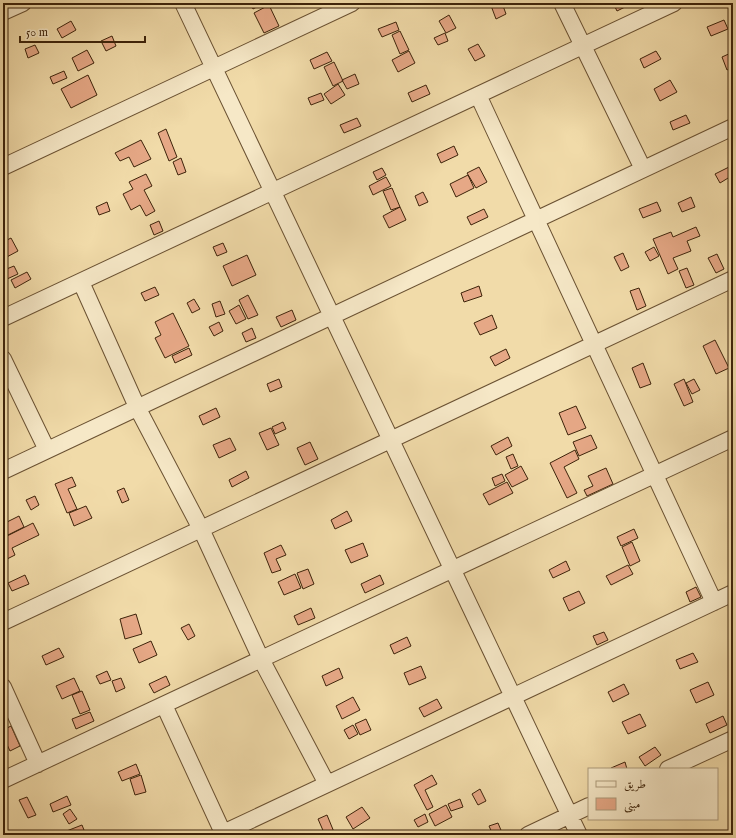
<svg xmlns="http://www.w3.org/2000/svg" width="736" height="838" font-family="'IM FELL English',Amiri,serif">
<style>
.building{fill:#e6a886;stroke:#3d230a}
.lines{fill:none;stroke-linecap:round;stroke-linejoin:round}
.minor-casing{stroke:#6a5132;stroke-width:18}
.minor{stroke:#f6e8c7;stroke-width:16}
</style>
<rect width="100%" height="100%" fill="#f1dba9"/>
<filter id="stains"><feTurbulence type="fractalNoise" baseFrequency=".005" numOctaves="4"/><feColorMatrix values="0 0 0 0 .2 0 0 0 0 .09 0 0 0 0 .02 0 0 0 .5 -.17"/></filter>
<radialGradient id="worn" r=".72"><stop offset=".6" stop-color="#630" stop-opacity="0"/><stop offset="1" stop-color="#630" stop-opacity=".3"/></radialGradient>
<!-- building -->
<path class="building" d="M250,3H264L253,9Z
M490,3H502L506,14L496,19Z
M613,3H623L625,7L617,11Z
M269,5L279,26L264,33L254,13Z
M449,15L456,28L446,33L439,21Z
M724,20L728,29L711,36L707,27Z
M71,21L76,30L62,38L57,29Z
M396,22L399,30L382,37L378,29Z
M400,31L409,50L400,54L392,35Z
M445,33L448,41L438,45L434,38Z
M112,36L116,46L106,51L101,41Z
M478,44L485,56L475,61L468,49Z
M35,45L39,53L28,58L25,49Z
M87,50L94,63L78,71L72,58Z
M409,51L415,63L398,72L392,60Z
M656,51L661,59L644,68L640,59Z
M327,52L332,61L314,69L310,60Z
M733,52V67L727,70L722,57Z
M334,62L343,81L333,86L324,67Z
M64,71L67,78L53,84L50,77Z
M355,74L359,84L347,89L342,80Z
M88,75L97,95L71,108L61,89Z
M670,80L677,92L660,101L654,89Z
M338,84L345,95L331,104L324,94Z
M426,85L430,94L412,102L408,93Z
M321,93L324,100L311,105L308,98Z
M686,115L690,123L673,130L670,122Z
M357,118L361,126L344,133L340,125Z
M166,129L177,157L169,161L158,133Z
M141,140L151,159L134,167L129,157L120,161L115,153Z
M454,146L458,155L441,163L437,154Z
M181,158L186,172L178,175L173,162Z
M479,167L487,182L476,188L467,173Z
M729,167L733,175L720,183L715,174Z
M382,168L386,175L377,180L373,172Z
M146,174L152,186L144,190L155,211L146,216L140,205L131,210L123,194L133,189L129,182Z
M468,175L474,188L456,197L450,184Z
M386,177L391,186L373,195L369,186Z
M392,188L400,207L391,210L383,191Z
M423,192L428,202L419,206L415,196Z
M691,197L695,207L682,212L678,203Z
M107,202L110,211L99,215L96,207Z
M657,202L661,211L643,218L639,209Z
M400,207L406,220L389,228L383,216Z
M484,209L488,217L471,225L467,217Z
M159,221L163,231L154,235L150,225Z
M696,227L700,236L687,241L691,251L673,258L678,269L668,274L653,239L671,232L673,237Z
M11,238L18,251L3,259V242Z
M223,243L227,252L217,256L213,247Z
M654,247L659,256L650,261L645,252Z
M623,253L629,267L621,271L614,257Z
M717,254L724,269L716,273L708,258Z
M247,255L256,275L232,286L223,266Z
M14,266L18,274L7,279L4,270Z
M687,268L694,285L686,288L679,271Z
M27,272L31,279L15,288L11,280Z
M479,286L482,296L464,302L461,293Z
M155,287L159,295L145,301L141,293Z
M639,288L646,306L637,310L630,291Z
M248,295L258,315L248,319L239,300Z
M194,299L200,309L192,313L187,303Z
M220,301L225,314L216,317L212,304Z
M239,305L246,319L236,324L229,311Z
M292,310L296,320L281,327L276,317Z
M173,313L189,346L165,358L155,338L161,335L155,322Z
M492,315L497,328L480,335L474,323Z
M219,322L223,331L214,336L209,327Z
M252,328L256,338L246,342L242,333Z
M715,340L729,368L716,374L703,346Z
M189,348L192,355L175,363L172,356Z
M506,349L510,358L495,366L490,357Z
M643,363L651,384L640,388L632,368Z
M279,379L282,387L270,392L267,384Z
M684,379L693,402L684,406L674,384Z
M694,379L700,390L692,394L686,383Z
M576,406L586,428L568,435L559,413Z
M216,408L220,417L203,425L199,416Z
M283,422L286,429L275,434L272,427Z
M271,428L279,445L267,450L259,433Z
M591,435L597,448L579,456L573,442Z
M508,437L512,446L496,455L491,446Z
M230,438L236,450L219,458L213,445Z
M310,442L318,459L305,465L297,448Z
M575,450L579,459L564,467L577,493L567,498L550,463Z
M513,454L518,466L511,469L506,457Z
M521,466L528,479L512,487L505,475Z
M606,468L613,484L587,496L584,490L593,486L588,476Z
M246,471L249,478L232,487L229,480Z
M502,474L505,481L495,486L492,478Z
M72,477L76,486L68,489L77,509L67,513L55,484Z
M507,482L513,493L489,505L483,494Z
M124,488L129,500L122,503L117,491Z
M35,496L39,505L31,510L26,500Z
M86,506L92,518L74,526L69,513Z
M347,511L352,521L335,529L331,520Z
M19,516L24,527L8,535L3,524Z
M33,523L39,535L12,548L15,555L3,561V527L7,536Z
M634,529L638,538L621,546L617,537Z
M632,542L640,561L630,566L622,547Z
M363,543L368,556L351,563L345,550Z
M281,545L286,555L276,559L281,570L272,573L264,553Z
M566,561L570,570L553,578L549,570Z
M628,565L633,574L611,585L606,576Z
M308,569L314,584L303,589L297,573Z
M295,574L301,588L284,595L278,582Z
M25,575L29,584L12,591L8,583Z
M380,575L384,584L365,593L361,584Z
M696,587L701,597L690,602L686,592Z
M579,591L585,603L569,611L563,598Z
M311,608L315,618L298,625L294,616Z
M136,614L142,634L125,639L120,619Z
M189,624L195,636L188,640L181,628Z
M604,632L608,640L597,645L593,636Z
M407,637L411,646L394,654L390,645Z
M151,641L157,655L139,663L133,649Z
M59,648L64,657L46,665L42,656Z
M693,653L698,662L680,669L676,660Z
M421,666L426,678L409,685L404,673Z
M339,668L343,678L326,686L322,676Z
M107,671L111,680L100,684L96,676Z
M166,676L170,685L154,693L149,684Z
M74,678L80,691L62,699L56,686Z
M121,678L125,688L116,692L112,681Z
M708,682L714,695L696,703L690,690Z
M624,684L629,694L613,702L608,692Z
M82,691L90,710L80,714L72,695Z
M353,697L360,710L342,719L336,706Z
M437,699L442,708L424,717L419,708Z
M90,712L94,721L76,729L72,719Z
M640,714L646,726L628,734L622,722Z
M723,716L727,725L710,733L706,724Z
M366,719L371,730L360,735L355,724Z
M353,725L358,734L349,739L344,730Z
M11,726L20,746L10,751L3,736V730Z
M655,747L661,755L645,766L639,757Z
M625,762L627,769H612L611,768Z
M136,764L140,774L122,781L118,772Z
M141,775L146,792L135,795L130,779Z
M432,775L437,784L425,790L433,807L427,810L414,785Z
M480,789L486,801L478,805L472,794Z
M67,796L71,805L53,812L50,804Z
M27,797L36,815L28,818L19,800Z
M460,799L463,807L451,811L448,804Z
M446,805L452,817L435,826L429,814Z
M362,807L370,818L353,829L346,817Z
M70,809L77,819L69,824L63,814Z
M425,814L428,822L418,827L414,820Z
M327,815L334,832L325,835L318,819Z
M498,823L503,835H493L489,826Z
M82,825L86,835H65L64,832Z"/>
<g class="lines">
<defs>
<path id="minor" d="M183,3C315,280 446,558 579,835
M562,3L643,169
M3,12L23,3
M478,95L714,602
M3,167L352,3
M81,282L137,407L201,529L261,659L327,784
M3,318L674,3
M3,359L47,450
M3,471L733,127
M3,622L733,279
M3,687L38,764
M164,705L224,835
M668,769L733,739
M3,780L733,438
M219,835L733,593
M528,835L589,806"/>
</defs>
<!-- minor casing -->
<use href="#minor" class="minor-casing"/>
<!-- minor -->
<use href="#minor" class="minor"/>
</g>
<!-- margin -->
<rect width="736" height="838" fill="none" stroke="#f1dba9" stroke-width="16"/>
<rect x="4" y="4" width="728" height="830" fill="none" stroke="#3d230a" stroke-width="2"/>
<rect x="8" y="8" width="720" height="822" fill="none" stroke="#3d230a"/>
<!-- legend -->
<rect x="588" y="768" width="130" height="52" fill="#f6e8c7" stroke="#ac997b"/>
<rect x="596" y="781" width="20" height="6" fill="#f6e8c7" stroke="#ac997b"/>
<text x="624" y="788" font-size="12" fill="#3d230a">طريق</text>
<rect x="596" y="798" width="20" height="12" fill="#e6a886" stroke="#ac997b"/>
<text x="624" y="808" font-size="12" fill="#3d230a">مبنى</text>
<!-- scale -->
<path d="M20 36v6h125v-6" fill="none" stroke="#3d230a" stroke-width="2"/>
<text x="26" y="36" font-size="12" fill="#3d230a" stroke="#f6e8c7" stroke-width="3" paint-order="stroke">50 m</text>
<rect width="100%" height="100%" filter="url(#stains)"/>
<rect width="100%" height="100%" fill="url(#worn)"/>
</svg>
